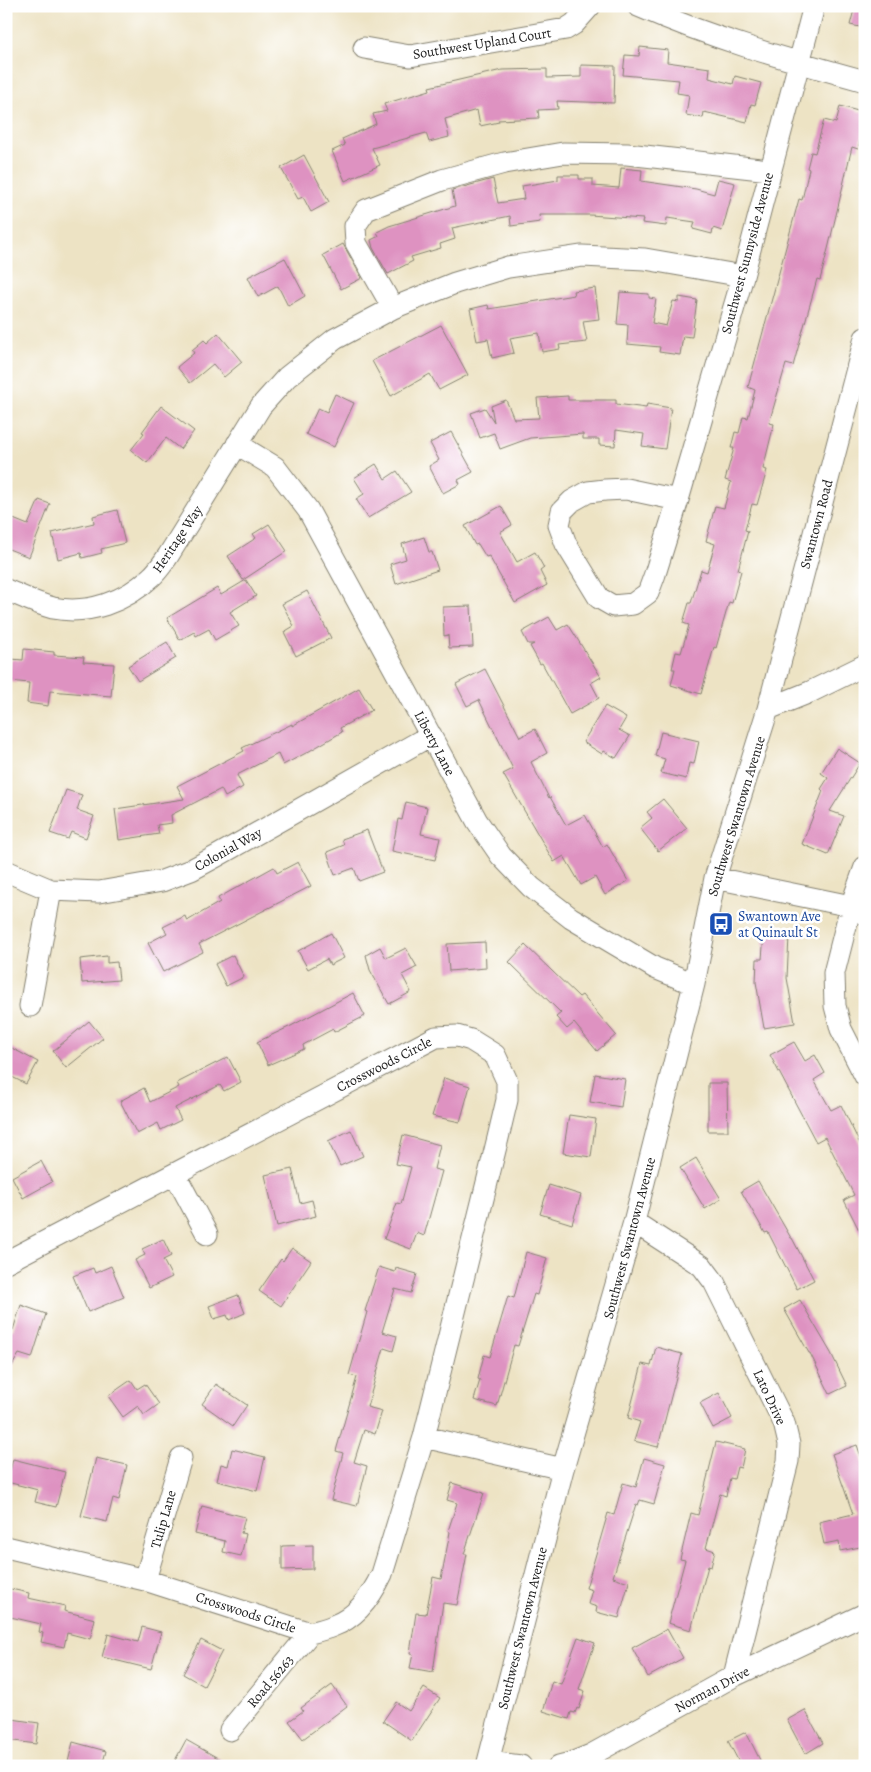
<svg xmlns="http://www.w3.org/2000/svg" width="871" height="1772" font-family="Alegreya,serif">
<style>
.building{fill:#de92c1}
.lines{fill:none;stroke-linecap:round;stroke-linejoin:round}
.minor-casing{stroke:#848070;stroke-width:23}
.minor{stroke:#fff;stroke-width:21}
.labels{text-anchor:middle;stroke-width:5;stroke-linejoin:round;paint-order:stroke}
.street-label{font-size:14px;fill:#1c1c1c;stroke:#fff}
.transit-label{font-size:14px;fill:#164399;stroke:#fff;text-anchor:start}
</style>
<rect width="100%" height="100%" fill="#fff"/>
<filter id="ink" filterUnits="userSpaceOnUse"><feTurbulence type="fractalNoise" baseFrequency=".02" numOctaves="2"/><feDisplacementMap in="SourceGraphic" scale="10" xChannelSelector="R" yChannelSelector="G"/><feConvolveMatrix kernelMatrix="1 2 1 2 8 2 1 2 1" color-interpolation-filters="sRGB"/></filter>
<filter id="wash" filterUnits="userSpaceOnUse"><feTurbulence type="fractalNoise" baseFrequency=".0096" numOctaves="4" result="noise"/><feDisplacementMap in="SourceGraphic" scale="20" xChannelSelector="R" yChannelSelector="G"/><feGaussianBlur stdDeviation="1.12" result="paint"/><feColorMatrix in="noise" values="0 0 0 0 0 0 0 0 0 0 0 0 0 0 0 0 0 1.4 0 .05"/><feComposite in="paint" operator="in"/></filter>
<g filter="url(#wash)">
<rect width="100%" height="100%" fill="#ede3c4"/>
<g id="blocks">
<!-- building -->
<path class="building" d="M855,6H865V28L850,25Z
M640,47L668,50L667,62L710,68L709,78L733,84L735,76L761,83L755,105L751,104L747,122L704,112L703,118L686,115L689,95L677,93L679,80L623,75L625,55L639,56Z
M581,65L615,66L614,103L557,101L558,109L538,110L539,118L498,120L499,122L480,126L477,110L445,119L449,137L429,142L426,133L372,148L380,165L345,181L332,151L345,145L342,139L376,124L373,114L387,111L384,104L430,90L429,87L502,70L547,69V78L581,77Z
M840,106L865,113V124L858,149L852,147L829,245L820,280L817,279L793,366L786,364L769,423L774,424L763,469L767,470L757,505L752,504L745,530L748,531L738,570L741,571L732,603L729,602L716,648L714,647L701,694L671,685L675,669H672L676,652L681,653L689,625L683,623L689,603H691L701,570L707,572L715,544L706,541L715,506L724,508L731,482L725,480L734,448H731L735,432L739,433L743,417L748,418L755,390L748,387L799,199L802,200L809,169L807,168L811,152L815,153L824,120L836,123Z
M304,155L329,202L311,212L303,197L298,199L281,168Z
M621,168L642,170L641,181L696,189L714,194L718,179L735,183L722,231L713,228L712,234L693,229L695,222L667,218L666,226L642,223L643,219L590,215H539L540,222L511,226L510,216L452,228L455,239L440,244L441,248L411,257L413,261L388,274L373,248L371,240L379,236L377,232L389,226L455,206L452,190L493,179L498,203L524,199L522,186L558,180V175H579V179H593V186L619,188Z
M343,244L362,278L341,289L323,255Z
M285,258L305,296L288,306L278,286L258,297L248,277Z
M595,288L599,319L583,321L587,342L559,345L560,349L542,352L539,333L510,338L514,353L492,358L488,339L477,341L470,309L488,305L489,309L574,295L573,291Z
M620,292L649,294V298L656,299L652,323L666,326L673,301L679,302V297L697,300L692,337L683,336L680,355L659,352L660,347L627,344L628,325L617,324Z
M441,325L468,375L439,390L430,374L391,396L372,361Z
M218,333L242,362L224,377L213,364L190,383L177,367L194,353L192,350L204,340L207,343Z
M335,394L354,403L334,447L306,434L318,408L327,412Z
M568,396V400H616V404L646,408L647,404L671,408L665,449L642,446L644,434L616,430L615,446L599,445V439H583V434L530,438L500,449L494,433L480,438L471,413L485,408L494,422L491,406L506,400L514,419L539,418L537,398Z
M161,406L194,431L180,449L166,438L147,463L131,450L144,433L142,432Z
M451,432L473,472L458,480L460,484L443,493L429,466L439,460L430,443Z
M376,464L385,479L397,471L411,492L368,518L356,499L364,494L354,478Z
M39,500L50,504L29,557L6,548V516L28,525Z
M501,506L512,525L500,532L517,562L535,552L544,568L540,571L547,585L515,603L489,556L486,557L478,544L475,545L465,526Z
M117,510L125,543L101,549L102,553L82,558L81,553L58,559L52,533L94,523L93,516Z
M269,524L287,551L243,580L228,556L256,538L253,534Z
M424,537L429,552H432L438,570L396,584L390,564L406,559L402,544Z
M246,580L256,596L230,612L239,626L215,640L209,629L196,636L194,632L180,640L167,618L217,588L221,595Z
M307,591L331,638L296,656L284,632L294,626L282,604Z
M471,606L473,647L449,648L448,635L444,636L443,607Z
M549,617L557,630L568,624L601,677L591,683L599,698L570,714L542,663L540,664L530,646L534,644H528L522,632Z
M167,642L176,658L138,681L128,666Z
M24,649L54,652V655L84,657L83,662L114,664L111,696L50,691L48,706L27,703L29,683L9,681L11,659L23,660Z
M485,669L520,737L535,729L547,753L531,762L549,798L550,797L566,825L585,815L603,847L607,844L628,881L605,895L595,877L581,885L564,856L554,862L503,774L513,769L479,700L467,706L456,684Z
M359,688L372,710L340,728L342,732L306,753L283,765L278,754L237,775L243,787L225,797L221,789L171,815L172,823L157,825L159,834L119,840L115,809L184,799L177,786L244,751L242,748L292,724V726Z
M605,706L626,718L619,730L630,736L616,758L604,751L602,754L583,742Z
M661,732L699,741L694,764L689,763L686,779L661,773L665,759L655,756Z
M837,748L860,763L830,811L844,816L828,855L802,844L823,791L821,789L828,778L821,773Z
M66,790L82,795L77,810L94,816L86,838L71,832L68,839L50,833Z
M663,799L687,828L658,851L640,828L652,818L647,812Z
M406,802L427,807L421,834L440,838L435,860L392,851L398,819L402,820Z
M367,830L383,872L359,881L354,868L335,875L327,852L344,845L342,839Z
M298,862L311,886L199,944L203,952L163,972L148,943L167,933L163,927L185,916L187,921L220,902L218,898L274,867L277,873Z
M331,933L344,958L330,965L327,959L308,969L298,951Z
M764,934L789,936L787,978L795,1023L764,1028L756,982L757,959H762Z
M485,942L486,968L449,971L447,944Z
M525,945L579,997L582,995L616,1035L597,1051L574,1023L567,1029L556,1017L561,1013L509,962Z
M380,947L386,958L406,948L417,967L402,975L411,992L389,1004L370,970L366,955Z
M233,955L244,977L226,986L215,964Z
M107,956V963L117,962L119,980L82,983L80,959Z
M353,993L365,1016L334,1032L333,1029L303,1045L304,1049L268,1065L257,1042L291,1026Z
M89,1021L103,1038L66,1068L53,1051Z
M794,1042L805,1061L815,1055L825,1073L814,1080L831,1110L841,1105L865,1154V1242L844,1200L854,1195L825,1137L816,1142L770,1055Z
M6,1045L38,1062L26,1084L6,1074Z
M228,1057L241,1082L224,1091L220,1085L175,1108L181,1120L161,1130L158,1123L137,1134L120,1101L144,1088L150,1102L179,1087L177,1083Z
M595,1074L625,1079L621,1107L590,1102Z
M444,1078L470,1086L460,1122L432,1116Z
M708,1083H727L728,1131H708Z
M569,1115L596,1119L591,1157L563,1153Z
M351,1130L363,1156L340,1166L328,1141Z
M403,1135L440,1145L434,1169L442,1171L424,1236L417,1233L411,1249L384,1239L397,1203L401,1204L411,1167L396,1164Z
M696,1158L721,1199L705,1209L680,1168Z
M41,1161L52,1182L23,1198L12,1177Z
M292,1169L300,1203L312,1200L316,1216L277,1226L265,1175Z
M758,1181L791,1238H792L814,1280L797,1289L768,1232L765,1233L741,1191Z
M549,1185L581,1195L572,1224L540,1214Z
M163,1239L171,1256L163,1260L172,1277L149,1288L135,1260L145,1255L142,1249Z
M292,1248L311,1261L281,1306L259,1291L281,1259L283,1261Z
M526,1252L547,1258L537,1295L534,1294L518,1346L514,1345L497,1406L474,1400L480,1380L478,1379L484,1355L490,1357L508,1296L514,1298Z
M111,1266L124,1297L88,1312L73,1276L93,1268L95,1273Z
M379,1267L395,1272L396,1268L417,1274L411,1293L395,1289L382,1332L397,1336L393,1351L384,1348L367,1407L382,1411L375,1434L364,1430L354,1462L367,1466L357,1506L331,1500L343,1453L336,1451L357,1377L349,1375L367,1312L365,1311Z
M238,1295L245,1313L229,1320L227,1315L214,1319L209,1306Z
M800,1300L831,1353L847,1386L830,1394L810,1353H809L784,1309Z
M21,1305L46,1314L32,1358L19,1354L6,1376V1328L13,1330Z
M656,1347L682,1354L658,1447L634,1441L640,1422L628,1418L642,1364L651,1366Z
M131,1380L137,1389L145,1384L159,1404L144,1415L138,1406L123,1417L108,1396Z
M216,1384L247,1405L233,1426L202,1404Z
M719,1393L732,1418L713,1428L700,1403Z
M716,1442L745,1449L741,1468L737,1467L734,1479L730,1478L726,1496L720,1494L706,1548L715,1551L711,1567L708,1566L691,1630L668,1623L685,1560L680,1559L691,1513L698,1515Z
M857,1445L865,1468V1546L840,1551L839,1541L824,1544L819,1522L853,1514L832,1454Z
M232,1449L265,1457L257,1491L217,1481L221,1464L228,1466Z
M96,1458L127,1465L119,1500L113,1498L107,1522L81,1516Z
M644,1458L665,1464L654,1504L640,1500L638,1505L636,1504L613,1577L629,1582L619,1618L596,1612L597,1607L588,1604L592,1590L586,1588L608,1513L614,1515L623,1483L636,1487Z
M13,1459L65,1472L56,1507L35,1502L38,1490L7,1482Z
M452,1483L484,1493L464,1554H467L457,1605L443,1603L433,1672L410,1668L413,1654L410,1653L416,1613L426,1614L433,1577L441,1579L450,1532L448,1531L457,1503L447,1500Z
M202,1506L245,1517L241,1533L246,1534L241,1556L223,1552L225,1541L195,1534Z
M313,1545V1569L282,1570V1546Z
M6,1588L29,1593L28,1598L65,1606L64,1611L95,1619L90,1639L67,1633L64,1647L41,1642L43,1633L39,1632L41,1624L6,1616Z
M142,1627L161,1632L151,1669L102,1657L108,1634L138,1642Z
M667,1629L683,1658L648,1677L632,1648Z
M578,1637L595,1643L579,1689L585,1691L579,1709L577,1708L575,1713L571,1712L569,1719L543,1711L552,1681L561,1684Z
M201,1640L222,1651L204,1686L183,1674Z
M332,1685L347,1706L303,1739L289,1721L303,1711L301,1708Z
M424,1688L440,1698L412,1741L383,1721L396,1702L409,1711Z
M805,1710L823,1743L805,1754L787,1720Z
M12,1719L39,1723L36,1744L8,1740Z
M746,1732L763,1766H741L728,1741Z
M186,1740L232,1766H172Z
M73,1742L106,1751L102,1766H67Z"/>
</g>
</g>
<g filter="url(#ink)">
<use href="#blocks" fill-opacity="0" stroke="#848070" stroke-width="1"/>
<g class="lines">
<defs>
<path id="minor" d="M638,6C711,38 788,60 865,81
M364,48L410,56L566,29L574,24L590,6
M393,308L356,243L355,226L366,210L442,180L504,163L563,153L627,154L770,170
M237,444L275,467L308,510L477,821L501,856L531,887L571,918L655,968L694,984
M678,500L626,489L605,490L588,492L572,501L562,511L559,525L566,544L599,598L613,606L633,604L648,593L655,574L678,500L743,276L814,6
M6,590C21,596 37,604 53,608C88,615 125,602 151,577C158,571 163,563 168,556L261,406L287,377L335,339L393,308L455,283L508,267L582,256L645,259L743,276
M768,709L810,692L865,665
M865,867L851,906L834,973L835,1006L841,1029L865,1076
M6,871L51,890L99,892L162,881L191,870L217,856L431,735
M715,878L851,906L865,914
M30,1006L51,890
M175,1174L207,1234
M634,1222L702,1266L714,1282L784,1423L789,1444L788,1461L734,1676
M6,1262L436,1037L457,1036L471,1040L495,1055L507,1081V1100L498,1138L424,1437L382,1574C372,1595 356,1618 333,1626C326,1629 318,1631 310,1633L145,1580L6,1547
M424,1437L563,1469
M145,1580L181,1458
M230,1730L310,1633
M488,1762L521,1766
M487,1766L563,1469L634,1222L694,984L715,878L768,709L865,338
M559,1766L571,1763L591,1755L734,1676L865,1614"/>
</defs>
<!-- minor casing -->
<use href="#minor" class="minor-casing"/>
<!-- minor -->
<use href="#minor" class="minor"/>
</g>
</g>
<!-- icons -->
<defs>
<symbol id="bus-square" viewBox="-11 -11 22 22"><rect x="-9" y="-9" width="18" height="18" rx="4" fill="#1a4fb4" stroke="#fff"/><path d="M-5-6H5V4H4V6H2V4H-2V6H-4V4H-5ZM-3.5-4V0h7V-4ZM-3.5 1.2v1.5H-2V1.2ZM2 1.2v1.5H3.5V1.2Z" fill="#fff"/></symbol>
</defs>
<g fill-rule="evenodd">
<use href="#bus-square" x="707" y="910" width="28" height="28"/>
</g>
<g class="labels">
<!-- street labels -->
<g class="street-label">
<text transform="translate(482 43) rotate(-9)" y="5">Southwest Upland Court</text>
<text transform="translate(747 253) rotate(-75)" y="5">Southwest Sunnyside Avenue</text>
<text transform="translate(816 524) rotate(-75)" y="5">Swantown Road</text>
<text transform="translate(177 539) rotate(-56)" y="5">Heritage Way</text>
<text transform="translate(435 743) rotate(62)" y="5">Liberty Lane</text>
<text transform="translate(736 816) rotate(-73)" y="5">Southwest Swantown Avenue</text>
<text transform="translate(228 849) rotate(-29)" y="5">Colonial Way</text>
<text transform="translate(384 1064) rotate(-27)" y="5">Crosswoods Circle</text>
<text transform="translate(629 1238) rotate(-75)" y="5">Southwest Swantown Avenue</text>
<text transform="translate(770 1397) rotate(65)" y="5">Lato Drive</text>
<text transform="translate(163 1519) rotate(-74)" y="5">Tulip Lane</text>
<text transform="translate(246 1612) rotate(18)" y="5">Crosswoods Circle</text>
<text transform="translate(522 1628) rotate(-76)" y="5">Southwest Swantown Avenue</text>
<text transform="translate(270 1681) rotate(-50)" y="5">Road 56263</text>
<text transform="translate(712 1689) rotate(-28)" y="5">Norman Drive</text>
</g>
<!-- transit labels -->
<g class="transit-label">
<text x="738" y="921">Swantown Ave<tspan x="738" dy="16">at Quinault St</tspan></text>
</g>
</g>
<!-- margin -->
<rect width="871" height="1772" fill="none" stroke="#fff" stroke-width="25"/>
</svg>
